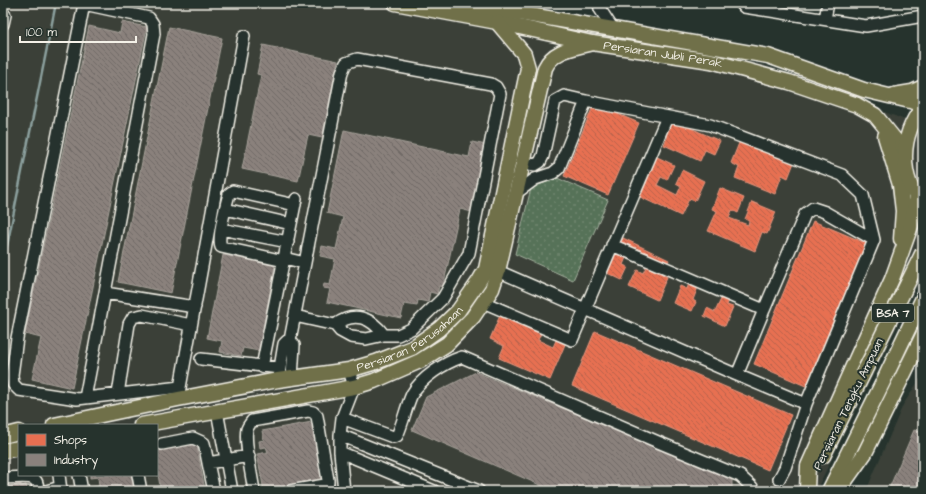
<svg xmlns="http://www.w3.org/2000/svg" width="926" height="494" font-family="'Architects Daughter',sans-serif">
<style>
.built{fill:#3a4138;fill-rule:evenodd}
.park{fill:url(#park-dots);stroke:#a6b2a0}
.shops{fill:url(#shops-back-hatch);stroke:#eb967e}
.industry{fill:url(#industry-back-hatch);stroke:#aaa39c}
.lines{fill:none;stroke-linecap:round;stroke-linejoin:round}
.stream{stroke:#8ca09e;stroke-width:2.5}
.minor-casing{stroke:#f4f1e8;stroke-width:14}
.major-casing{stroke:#f4f1e8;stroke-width:17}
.minor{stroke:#26332d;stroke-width:11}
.major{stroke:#6f704a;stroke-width:14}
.major-bridge-casing{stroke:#f4f1e8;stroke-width:17;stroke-linecap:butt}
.major-bridge{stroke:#6f704a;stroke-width:14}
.labels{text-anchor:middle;stroke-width:4;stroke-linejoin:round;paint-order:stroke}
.shield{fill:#26332d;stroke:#b6b8b0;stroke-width:1}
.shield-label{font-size:11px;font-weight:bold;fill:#f4f1e8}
.street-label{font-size:12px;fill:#f4f1e8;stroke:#26332d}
</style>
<defs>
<pattern id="park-dots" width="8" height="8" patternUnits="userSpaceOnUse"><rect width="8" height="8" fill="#577258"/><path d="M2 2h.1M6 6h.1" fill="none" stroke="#708770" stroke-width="1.8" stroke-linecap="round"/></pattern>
<pattern id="shops-back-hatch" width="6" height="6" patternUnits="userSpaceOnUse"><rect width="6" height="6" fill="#e76f51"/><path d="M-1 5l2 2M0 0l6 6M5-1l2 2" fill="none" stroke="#b8634e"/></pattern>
<pattern id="industry-back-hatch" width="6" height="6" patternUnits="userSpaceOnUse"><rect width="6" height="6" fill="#8a817c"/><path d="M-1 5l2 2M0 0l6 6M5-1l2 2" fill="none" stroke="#706a66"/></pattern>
</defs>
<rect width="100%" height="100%" fill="#26332d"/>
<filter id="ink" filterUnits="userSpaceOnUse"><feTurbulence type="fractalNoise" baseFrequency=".025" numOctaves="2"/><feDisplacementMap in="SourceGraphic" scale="8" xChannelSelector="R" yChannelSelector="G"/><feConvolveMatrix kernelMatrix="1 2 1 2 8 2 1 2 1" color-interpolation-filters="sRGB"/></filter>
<g filter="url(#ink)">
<!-- built -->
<path class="built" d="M3,3H426L764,65L923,127V273L816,491H3ZM19,425H157V475H19Z
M923,374V491H866L903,405Z"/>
<!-- park -->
<path class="park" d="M557,178L608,200L573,280L515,254L531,188Z"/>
<!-- shops -->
<path class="shops" d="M594,104L639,123L608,195L564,176Z
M670,119L720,141L714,154L705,150L700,161L664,145L667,137L663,135Z
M741,138L795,160L788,178L782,175L775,194L735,178L739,167L731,163Z
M653,155L674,165L667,180L661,177L657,185L677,195L681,186L676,183L682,170L704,181L695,201L689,199L681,216L640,197L647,181L642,178Z
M720,188L744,198L738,213L732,210L729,218L748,225L749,221L745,219L752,202L776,212L767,234L762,232L755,251L708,231L717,211L712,209Z
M813,221L868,244L808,387L754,364Z
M623,238L669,260L662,274L667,277L657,300L629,287L637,270L643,273L647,265L627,255L623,265L628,267L622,280L607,273Z
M692,275L732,292L727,305L733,307L725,326L704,316L707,308L715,312L722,297L698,287L693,300L696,302L692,311L673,303L680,286L687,289Z
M501,313L542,331L538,340L553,347L557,338L566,342L550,380L499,358L504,346L490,339Z
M595,331L791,415L768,470L572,386Z"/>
<!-- industry -->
<path class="industry" d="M122,22L147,27L72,388L32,379L41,338L25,334L89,26L120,33Z
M169,27L222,38L171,293L118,282Z
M263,45L338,61L322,138L308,135L298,181L242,169L261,75L257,74Z
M344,130L469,157L472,142L486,145L472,212L460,209L443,287L439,286L437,294L430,292L428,302L418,300L417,306L404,304L401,318L327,302L330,289L323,288L324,284L330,285L335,259L320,256L322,246L336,249L343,217L327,213Z
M223,255L275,265L259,351L243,348L241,356L220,352L222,341L207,338Z
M476,372L732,479V491H554L412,430L426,397Z
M312,422L322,481L264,491L257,454L268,452L266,447L260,448L259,441L264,440L262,431Z
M914,430L923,433V491H888Z
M191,442L197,446L205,491H156L155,487L160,486L157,469V447Z
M90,475H132L135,491H90L89,488L99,486L98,477L90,478Z
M21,484V486L26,485L27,489L23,491H3V488Z"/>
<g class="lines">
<!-- stream -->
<path class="stream" d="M3,266L56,3"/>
<defs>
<path id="minor" d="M599,3L600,9L613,29
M741,3L744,7L866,26L923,16
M825,19L828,3
M3,24L5,15
M586,101L710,125L842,175L863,195L874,240L806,404L737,375L764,310
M516,193L535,179L553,173L559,168L586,101L564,96L555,101L543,156L540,162L535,165L523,163
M225,209L291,224
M221,229L288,242
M612,245L764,310L805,214L813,208L825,212L874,240
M284,258L305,263
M284,261L221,247C217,238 226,205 229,194L233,191L295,205
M498,271L737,375
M105,293L195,307
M483,302L572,340L667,117
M335,325C354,311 371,317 384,335
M290,340C307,251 325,161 342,72L346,63L357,59L491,84L496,87L500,94L469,253L443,298L411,329L398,335H384L366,339L351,337L340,331L335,325L295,316
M201,359L280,368
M262,367L296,199
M278,380L284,344L287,341L290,340L294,345L292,378
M179,393L244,36
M118,394L129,324L133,317L142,315L191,325
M85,398L154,34L153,24L149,18L84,4L17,338L12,375L13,384L19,390L77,399C111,395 146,391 180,387
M217,411L232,491
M342,418L393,437L397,436C403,423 406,407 412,394C421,378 444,363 462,357L658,442L740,476L752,487V491
M340,435L479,491
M162,444L193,438L204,443L208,463
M340,452L434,491
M59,475L61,491
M79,475L82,491
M138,475L141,491
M3,478C10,478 32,475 36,481C38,484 38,488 38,491
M779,479L785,468L806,404
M46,491L61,487
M214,491L208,463L249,456
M254,491C252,477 244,441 247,429C248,426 250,424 252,421L308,411L313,412L317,416L328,480V483L325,485L290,491
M344,491L340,452V435L342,418L354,387L349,370"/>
<g id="major">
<path id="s1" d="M395,3L497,22L592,43L711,61L789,82L857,105L875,115L897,142L904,158"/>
<path d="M459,3L613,29L768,56L864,90L914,102L923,100"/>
<path d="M894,95L912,92L923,87"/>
<path d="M885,136L900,185L903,211L901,239"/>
<path d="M923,205C898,177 900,135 923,107"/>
<path id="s2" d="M54,425L178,399L278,380L349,370L376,362L412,348L439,329L458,311L479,281L486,269L528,68L524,54L497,22"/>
<path d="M141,425L354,387L374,381L420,361L447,344L473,317L492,289L498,271L545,68C553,50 574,48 592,43"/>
<path d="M3,436L19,432"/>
<path d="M3,451L19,448"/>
<path d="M823,456L863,374"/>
<path d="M807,489L808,466L892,279L911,226L916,198"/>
<path d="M829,491L883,382L923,298"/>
<path d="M835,491L843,484L865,453L923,335"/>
</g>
</defs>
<!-- minor casing -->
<use href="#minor" class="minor-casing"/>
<!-- major casing -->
<use href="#major" class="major-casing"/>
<!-- minor -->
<use href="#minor" class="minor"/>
<!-- major -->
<use href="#major" class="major"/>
<defs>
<path id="major-bridge" d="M863,374L923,252"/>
</defs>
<!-- major-bridge casing -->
<use href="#major-bridge" class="major-bridge-casing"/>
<!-- major-bridge -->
<use href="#major-bridge" class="major-bridge"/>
</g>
</g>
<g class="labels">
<!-- shield labels -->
<rect class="shield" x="872" y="304" width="42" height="18" rx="3"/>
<g class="shield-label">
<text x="893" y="317">BSA 7</text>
</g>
<!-- street labels -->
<g class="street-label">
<text dy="4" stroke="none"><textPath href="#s1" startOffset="273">Persiaran Jubli Perak</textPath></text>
<text dy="4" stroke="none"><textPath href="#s2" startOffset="369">Persiaran Perusahaan</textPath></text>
<text transform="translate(848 404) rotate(-64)" y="4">Persiaran Tengku Ampuan</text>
</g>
</g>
<!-- margin -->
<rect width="926" height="494" fill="none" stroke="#26332d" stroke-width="16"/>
<rect x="8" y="8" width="910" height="478" fill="none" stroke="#f4f1e8" stroke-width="1.5" filter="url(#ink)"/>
<!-- legend -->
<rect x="18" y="424" width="140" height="52" fill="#26332d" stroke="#787f78"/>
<rect x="26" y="434" width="20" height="12" fill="#e76f51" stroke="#787f78"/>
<text x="54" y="444" font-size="12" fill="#f4f1e8">Shops</text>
<rect x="26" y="454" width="20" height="12" fill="#8a817c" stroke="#787f78"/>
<text x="54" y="464" font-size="12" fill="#f4f1e8">Industry</text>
<!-- scale -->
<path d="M20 36v6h116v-6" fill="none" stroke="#f4f1e8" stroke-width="2"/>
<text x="26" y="36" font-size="12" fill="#f4f1e8" stroke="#26332d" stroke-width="3" paint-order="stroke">100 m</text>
</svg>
